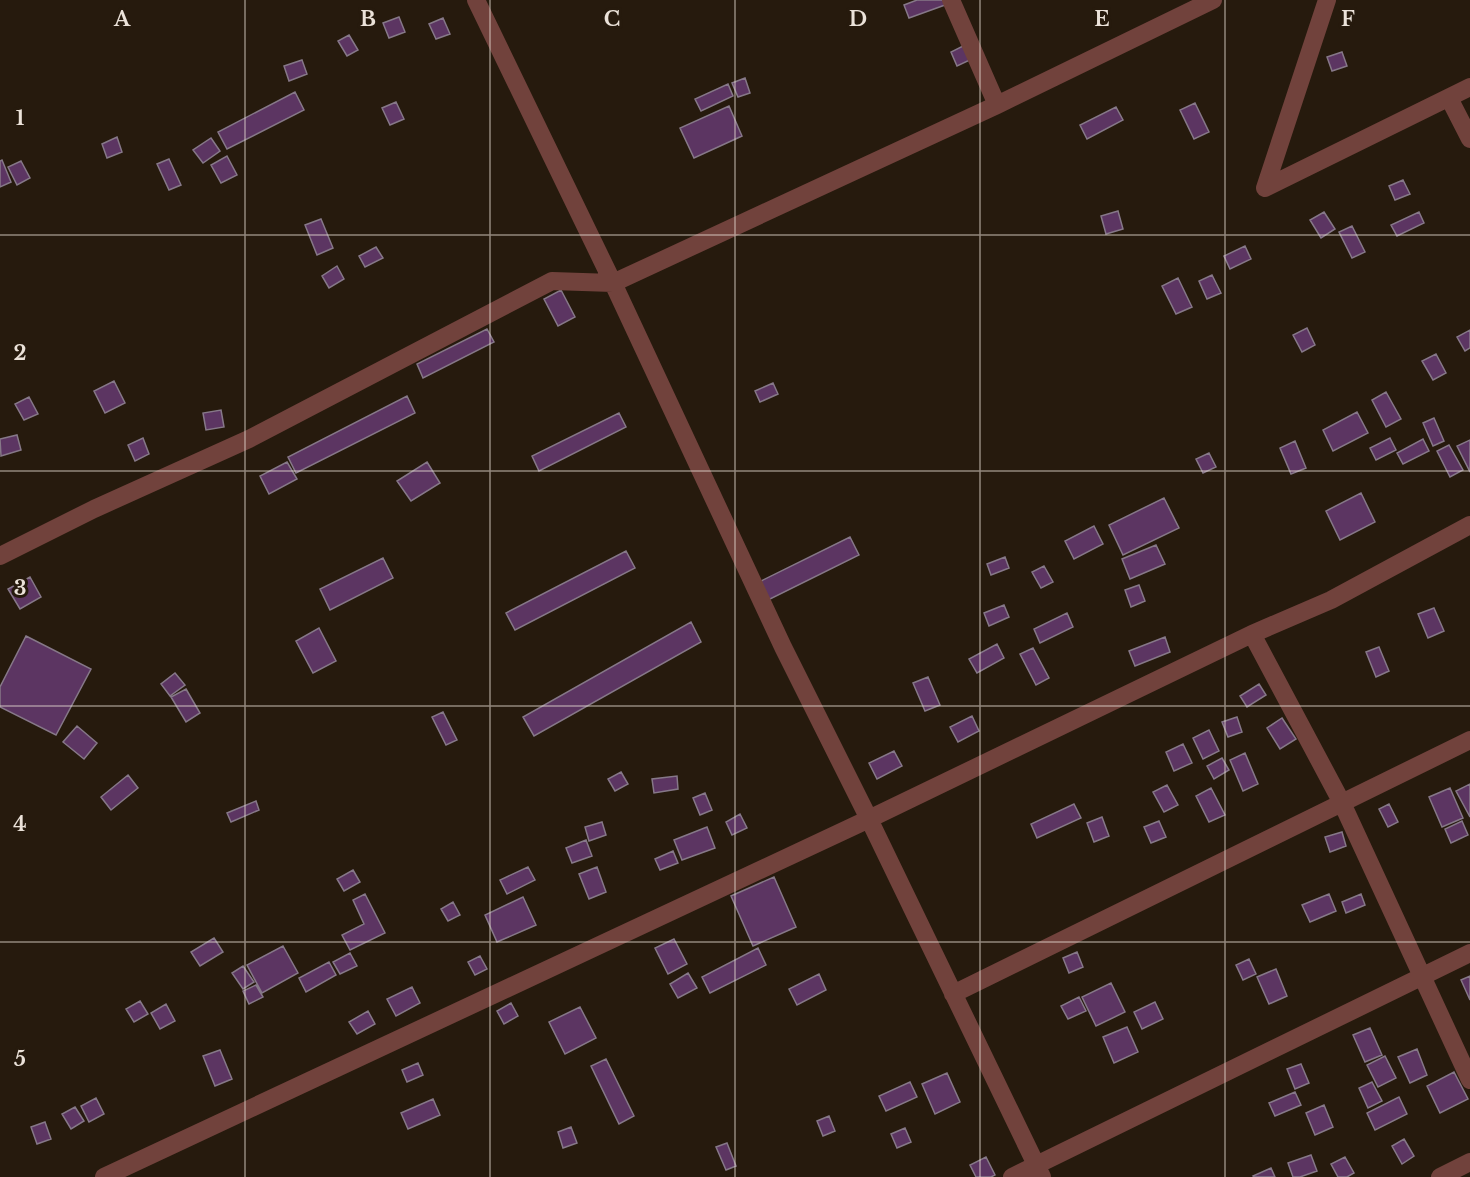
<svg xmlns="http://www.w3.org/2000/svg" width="1470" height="1177" font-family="'Libre Baskerville',serif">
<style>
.building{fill:#5c3562;stroke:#867888;stroke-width:1.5}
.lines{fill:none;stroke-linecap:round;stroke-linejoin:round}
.minor{stroke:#71423c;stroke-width:18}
.grid{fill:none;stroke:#ebe2d9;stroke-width:1.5;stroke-opacity:0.55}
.grid-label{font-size:20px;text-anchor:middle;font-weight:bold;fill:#ebe2d9;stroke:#261a0d;stroke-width:6;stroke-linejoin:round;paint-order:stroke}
</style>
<rect width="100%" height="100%" fill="#261a0d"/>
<!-- building -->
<path class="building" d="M917,0H943L945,5L909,18L904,5Z
M399,17L405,32L389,38L383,23Z
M443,18L450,34L436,39L429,24Z
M349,35L358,50L347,56L338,41Z
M965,45L972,59L957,66L951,52Z
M1342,52L1347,66L1332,71L1327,57Z
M302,60L307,74L289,81L284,66Z
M745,78L750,93L738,97L732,83Z
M728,84L733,96L701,111L695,99Z
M295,92L304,110L227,149L218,132Z
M396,102L404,119L390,125L382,108Z
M1195,103L1209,132L1194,139L1180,110Z
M729,106L742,136L694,158L680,128Z
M1116,107L1123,120L1087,139L1080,125Z
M117,137L122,152L107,158L102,144Z
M211,138L220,151L203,163L193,150Z
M227,156L237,175L221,183L211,165Z
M169,159L181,185L169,190L157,164Z
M2,160L11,182L0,187V161Z
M21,161L30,178L17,185L8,167Z
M1403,180L1410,194L1395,200L1389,186Z
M1118,211L1123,229L1106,234L1101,216Z
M1324,212L1335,229L1321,238L1310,220Z
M1419,212L1424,223L1397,236L1391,225Z
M321,219L333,248L317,255L305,225Z
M1352,226L1365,252L1352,258L1339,232Z
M1245,246L1251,259L1230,269L1224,256Z
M376,247L383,258L365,267L359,256Z
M337,266L344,279L329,288L322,276Z
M1212,275L1221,293L1207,299L1199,281Z
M1178,278L1192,307L1176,314L1162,286Z
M561,290L575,317L558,326L544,299Z
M1307,328L1315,345L1302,352L1293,335Z
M487,329L494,342L423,378L417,364Z
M1470,330V348L1465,351L1457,337Z
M1436,354L1446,373L1433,380L1422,361Z
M114,381L125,403L105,413L94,391Z
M773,383L778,394L760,402L755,391Z
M1386,392L1401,419L1386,427L1372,400Z
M407,396L415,413L296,473L288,457Z
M29,397L38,414L24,420L15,404Z
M221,410L224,427L206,430L203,413Z
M1357,412L1368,433L1333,451L1323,430Z
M619,413L626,427L539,471L532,456Z
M1434,418L1444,441L1433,446L1423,423Z
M17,435L21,450L1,456L0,439Z
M143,438L149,454L135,461L128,445Z
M1390,438L1396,450L1376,460L1370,448Z
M1423,439L1429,451L1403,464L1397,453Z
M1470,440V472L1457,446Z
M1295,441L1306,468L1291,474L1280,448Z
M1449,445L1463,470L1450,477L1437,451Z
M1209,453L1216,467L1203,473L1196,459Z
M287,462L297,479L269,494L260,476Z
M427,462L440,483L411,501L397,481Z
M1361,493L1375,522L1340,540L1326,511Z
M1164,498L1179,528L1123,555L1109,525Z
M1094,526L1103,544L1074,559L1065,541Z
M850,537L859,555L764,602L755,584Z
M1156,545L1165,564L1130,579L1122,559Z
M626,551L635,568L515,630L506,613Z
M1005,557L1009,568L991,575L987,564Z
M383,558L393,578L330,610L320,589Z
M1044,566L1053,582L1041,588L1032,572Z
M30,577L41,597L20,609L8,589Z
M1139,585L1145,601L1131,607L1125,590Z
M1004,605L1009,617L989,626L984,613Z
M1434,608L1444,631L1428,638L1418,614Z
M1067,613L1073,627L1040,643L1034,629Z
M691,622L701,642L534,736L523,717Z
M319,628L336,661L313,673L296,641Z
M26,636L91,669L56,735L0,707V687Z
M1165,637L1170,652L1135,666L1129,651Z
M997,644L1004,658L977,673L969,659Z
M1379,647L1389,671L1376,677L1366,652Z
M1033,648L1049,678L1036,685L1020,654Z
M175,673L185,685L170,696L161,684Z
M928,677L940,705L925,711L913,683Z
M1259,684L1266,695L1247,707L1240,696Z
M186,689L200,713L186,722L171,697Z
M443,712L457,740L446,745L432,717Z
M972,716L979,731L958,742L950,727Z
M1237,717L1242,732L1228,737L1222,722Z
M1282,718L1296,739L1280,749L1267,728Z
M77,726L97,743L84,759L63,742Z
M1209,730L1219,751L1203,759L1193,738Z
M1183,744L1192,763L1174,771L1166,752Z
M894,751L902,766L877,779L869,763Z
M1245,753L1258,784L1243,791L1230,760Z
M1222,758L1229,770L1214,779L1207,766Z
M621,772L628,784L615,791L608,779Z
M128,775L138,788L111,810L101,797Z
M677,776L678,789L654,793L652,779Z
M1470,784V817L1456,791Z
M1167,785L1178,805L1164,812L1153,792Z
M1211,788L1225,815L1209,822L1196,796Z
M1450,788L1463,818L1442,827L1429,797Z
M705,793L712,810L700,815L693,798Z
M256,801L259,810L231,822L227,813Z
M1074,804L1081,818L1037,838L1031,824Z
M1389,804L1398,822L1388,827L1379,809Z
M740,814L747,828L732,835L726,822Z
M1102,817L1109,836L1094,842L1087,823Z
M1159,821L1166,837L1151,843L1144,827Z
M1462,821L1468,835L1451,843L1445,829Z
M602,822L606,835L589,841L585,827Z
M707,827L715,848L682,860L674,840Z
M1342,832L1346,846L1330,852L1325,837Z
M586,840L592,856L572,863L566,848Z
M673,851L678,863L660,870L655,859Z
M528,867L535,880L507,894L500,880Z
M597,867L606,892L589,899L579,874Z
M353,870L360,882L344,891L337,879Z
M774,877L796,927L753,946L731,896Z
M365,894L385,933L350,950L342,935L364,924L353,900Z
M1329,894L1336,911L1310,922L1302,905Z
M1361,894L1365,905L1346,913L1342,902Z
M523,897L536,925L497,942L485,915Z
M453,902L460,915L448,921L441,909Z
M214,938L223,952L200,966L191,952Z
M674,939L687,964L668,974L655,948Z
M283,946L298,973L262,993L247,965Z
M758,948L766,965L710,993L702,977Z
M1077,952L1083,967L1069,973L1063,958Z
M350,953L357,966L340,974L333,962Z
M480,956L487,969L475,975L468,962Z
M1249,959L1256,974L1243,980L1236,965Z
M329,962L336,975L306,992L299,978Z
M243,966L254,982L243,989L232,973Z
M1276,969L1287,996L1269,1004L1257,977Z
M688,973L697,988L678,998L670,984Z
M819,974L826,990L797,1005L789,989Z
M1470,976V1000L1461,980Z
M1111,983L1125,1012L1096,1026L1082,997Z
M256,985L263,997L249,1004L243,991Z
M412,987L420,1003L396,1016L387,999Z
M1079,997L1086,1011L1068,1019L1061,1006Z
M140,1001L148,1014L134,1022L126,1009Z
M1155,1002L1163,1019L1142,1029L1134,1012Z
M511,1003L518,1016L504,1024L497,1011Z
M166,1004L175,1021L160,1029L151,1013Z
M580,1007L596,1038L565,1054L549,1022Z
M368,1011L375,1024L357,1034L349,1022Z
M1127,1027L1138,1052L1114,1063L1103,1037Z
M1370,1028L1382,1055L1365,1062L1353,1035Z
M1417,1049L1427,1075L1410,1083L1398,1057Z
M220,1050L232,1079L215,1086L203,1056Z
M1385,1056L1396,1078L1378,1087L1367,1065Z
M606,1059L634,1116L619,1124L591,1066Z
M418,1063L423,1075L407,1082L402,1070Z
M1301,1064L1309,1083L1295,1089L1287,1069Z
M1454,1072L1468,1099L1440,1113L1427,1086Z
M947,1073L960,1102L935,1114L922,1084Z
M910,1082L917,1097L886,1111L879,1096Z
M1372,1082L1382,1101L1368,1108L1359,1088Z
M1295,1092L1301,1105L1275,1116L1269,1103Z
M1399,1097L1407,1114L1375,1130L1367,1113Z
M96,1098L104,1114L89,1122L81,1106Z
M433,1099L440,1115L408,1129L401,1113Z
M1324,1105L1333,1127L1315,1135L1306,1113Z
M75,1107L84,1121L71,1129L62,1114Z
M829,1116L835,1131L823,1136L817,1121Z
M45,1122L51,1139L37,1144L31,1127Z
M571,1127L577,1143L563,1148L558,1132Z
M905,1128L911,1142L897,1148L891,1134Z
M1404,1139L1414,1156L1402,1164L1392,1146Z
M727,1143L736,1166L726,1170L716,1147Z
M1311,1155L1317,1171L1300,1177H1293L1288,1163Z
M986,1157L995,1175L991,1177H976L970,1165Z
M1345,1157L1354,1173L1347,1177H1338L1331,1164Z
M1271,1168L1275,1177H1254L1253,1176Z"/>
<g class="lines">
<!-- minor -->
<path class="minor" d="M476,0L613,283L783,647L869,819L1042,1177
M951,0L997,105
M1449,98L1470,139
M1265,188L1470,87
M1265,188L1327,0
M0,556L94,509L249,439L552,281L613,283L997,105L1213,0
M1252,634L1342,803L1470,1080
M953,994L1470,740
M104,1177L869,819L1252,634L1331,600L1470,525
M1012,1177L1470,953
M1440,1177L1470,1162"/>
</g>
<!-- grid -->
<path class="grid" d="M245,0V1177M490,0V1177M735,0V1177M980,0V1177M1225,0V1177M0,235H1470M0,471H1470M0,706H1470M0,942H1470"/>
<g class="grid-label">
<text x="122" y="26">A</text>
<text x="368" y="26">B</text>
<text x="612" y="26">C</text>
<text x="858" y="26">D</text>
<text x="1102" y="26">E</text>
<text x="1348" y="26">F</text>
<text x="20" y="125">1</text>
<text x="20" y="360">2</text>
<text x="20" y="595">3</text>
<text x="20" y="831">4</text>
<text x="20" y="1066">5</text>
</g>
</svg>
